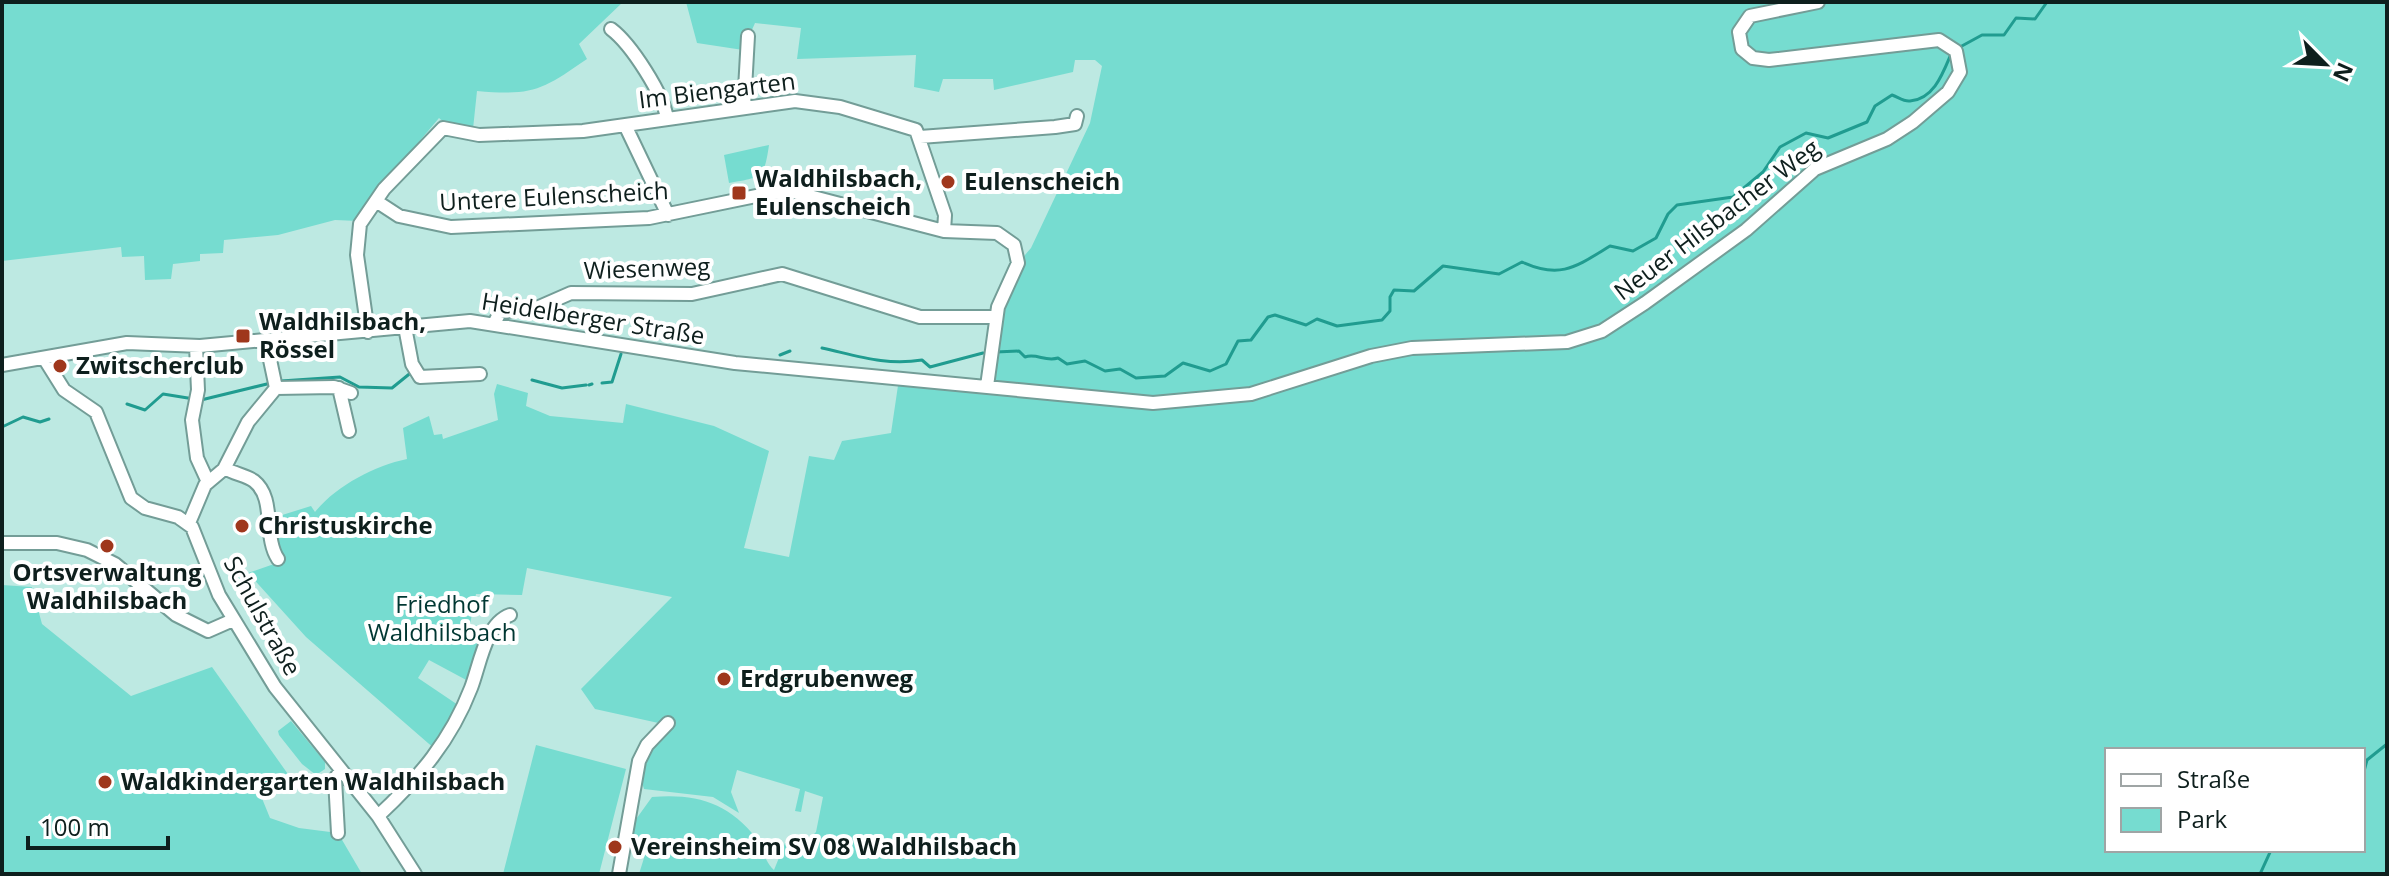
<svg xmlns="http://www.w3.org/2000/svg" width="2389" height="876" font-family="'Open Sans',sans-serif">
<style>
.green{fill:#76dcd0;fill-rule:evenodd}
.lines{fill:none;stroke-linecap:round;stroke-linejoin:round}
.stream{stroke:#209c90;stroke-width:3}
.minor-casing{stroke:#739d97;stroke-width:16}
.minor{stroke:#fff;stroke-width:12}
.poi-dot{fill:#9f371c;stroke:#fff;stroke-width:3}
.labels{text-anchor:middle;stroke-width:8;stroke-linejoin:round;paint-order:stroke}
.street-label{font-size:24px;fill:#0e1f1d;stroke:#fff}
.poi-label{font-size:24px;font-weight:bold;fill:#0e1f1d;stroke:#fff;text-anchor:start}
.park-label{font-size:24px;fill:#003732;stroke:#fff}
</style>
<rect width="100%" height="100%" fill="#bde9e2"/>
<!-- green -->
<path class="green" d="M2,2H623L579,44L587,59C542,90 533,96 477,91L473,129L447,125L439,118L375,194L359,221L335,220L278,235L224,240L223,253L200,254V261L173,264L171,279L145,280L144,256L122,257L121,247L2,261Z
M686,2H2387V874H639L644,858L643,849L630,847L634,822L652,797C696,793 729,803 756,838C764,849 764,861 774,870L785,843L806,842L816,832L823,797L805,791L801,812L795,811L800,789L737,770L731,792L739,813L713,797L644,789L639,773L663,724L595,709L581,689L672,597L527,568L522,595L476,594L470,624L486,628L470,682L429,660L418,678L461,707L436,750L306,637L248,573L274,564L272,536L279,516L311,506L315,512C336,486 374,466 407,459L403,428L429,416L434,435L442,434L443,439L498,420L494,394L497,384L528,393L526,406L550,416L623,423L626,404L714,426L769,451L744,548L789,557L809,456L834,460L842,441L891,433L900,372L983,381C992,337 999,282 1031,248L1090,123L1102,66L1095,60H1075L1073,72L994,90L993,79H943L939,92L914,87L916,55L797,59L801,28L755,23L743,50L697,43ZM2107,750H2363V850H2107Z
M769,145C764,179 762,177 729,183L724,155Z
M2,585L32,587L42,624L131,696L212,667L290,777L259,791L270,818L299,828L338,833L362,874H2Z
M291,721L325,762V769L316,775L302,764L279,735L278,731Z
M536,745L626,769L599,874H503Z"/>
<g class="lines">
<!-- stream -->
<path class="stream" d="M1960,47L1982,35H2004L2016,18L2035,19L2047,2
M822,348C858,356 886,366 922,360L930,367L983,353
M996,352L1019,351L1025,357C1037,353 1045,362 1058,358L1067,364L1085,361L1105,371L1120,369L1136,378L1165,376L1183,363L1210,371L1226,364L1238,341L1251,340L1268,317L1275,315L1306,325L1317,319L1337,326L1382,320L1390,311V297L1394,290L1414,291L1443,266L1499,274L1522,262C1561,280 1577,266 1610,246L1633,251L1656,238L1668,214L1677,205L1733,197L1763,172L1780,147L1806,133L1828,138L1867,122L1875,106L1892,95C1898,97 1904,102 1910,101C1934,99 1943,73 1951,54
M780,355L790,351
M532,380L562,388L586,385
M281,381L340,377L359,387L392,388L413,371
M602,383L612,382L621,354
M589,385L592,384
M201,400L271,383
M127,404L145,410L163,394L194,399
M2,427L23,417L40,422L49,419
M2363,775L2367,760L2387,744
M2260,874L2271,850"/>
<defs>
<path id="minor" d="M611,29C631,44 664,95 667,119
M744,107L748,36
M625,125L668,215
M920,137L1055,127L1075,124L1077,116
M376,201L399,216L451,227L649,218L771,193L794,192L944,231L997,233L1014,245L1018,263L998,307L987,386
M494,324L500,312L539,307L571,293L692,294L782,274L920,317H996
M405,327L412,364L420,377L480,374
M368,332L357,255L360,224L384,189L443,128L479,135L583,131L795,101L840,107L916,130L945,215L944,231
M196,346L198,390L192,420L197,458L208,482
M44,358L64,390L96,412L131,498L145,508L178,517L192,527L219,595L275,687L378,816L415,874
M2,365L127,343L200,346L470,321L735,363L1153,403L1251,394L1371,356L1412,348L1567,342L1602,331L1645,303L1746,230L1815,169L1887,139L1913,122L1948,92L1960,72L1956,51L1939,40L1769,60L1753,58L1742,49L1739,32L1750,16L1818,2
M276,388L334,387L351,393
M339,388L349,431
M225,468C234,474 246,475 254,481C276,498 263,537 278,559
M189,523L205,485L224,469L248,422L276,388L266,341
M2,543H57L87,550L115,564L176,615L208,631L233,620
M378,816C419,778 451,740 471,688C480,665 485,624 510,615
M338,833L335,779L341,770
M619,874L639,761L647,745L668,723"/>
</defs>
<!-- minor casing -->
<use href="#minor" class="minor-casing"/>
<!-- minor -->
<use href="#minor" class="minor"/>
</g>
<!-- markers -->
<g class="poi-dot">
<circle cx="948" cy="182" r="8"/>
<rect x="731" y="185" width="16" height="16" rx="4"/>
<rect x="235" y="328" width="16" height="16" rx="4"/>
<circle cx="60" cy="366" r="8"/>
<circle cx="242" cy="526" r="8"/>
<circle cx="107" cy="546" r="8"/>
<circle cx="724" cy="679" r="8"/>
<circle cx="105" cy="782" r="8"/>
<circle cx="615" cy="847" r="8"/>
</g>
<g class="labels">
<!-- street labels -->
<g class="street-label">
<text transform="translate(717 91) rotate(-7)" y="8">Im Biengarten</text>
<text transform="translate(554 197) rotate(-3)" y="8">Untere Eulenscheich</text>
<text transform="translate(1717 220) rotate(-37)" y="8">Neuer Hilsbacher Weg</text>
<text transform="translate(647 269) rotate(-2)" y="8">Wiesenweg</text>
<text transform="translate(593 319) rotate(9)" y="8">Heidelberger Straße</text>
<text transform="translate(262 616) rotate(61)" y="8">Schulstraße</text>
</g>
<!-- poi labels -->
<g class="poi-label">
<text x="755" y="187">Waldhilsbach,<tspan x="755" dy="28">Eulenscheich</tspan></text>
<text x="964" y="190">Eulenscheich</text>
<text x="259" y="330">Waldhilsbach,<tspan x="259" dy="28">Rössel</tspan></text>
<text x="76" y="374">Zwitscherclub</text>
<text x="258" y="534">Christuskirche</text>
<text x="107" y="581" text-anchor="middle">Ortsverwaltung<tspan x="107" dy="28">Waldhilsbach</tspan></text>
<text x="740" y="687">Erdgrubenweg</text>
<text x="121" y="790">Waldkindergarten Waldhilsbach</text>
<text x="631" y="855">Vereinsheim SV 08 Waldhilsbach</text>
</g>
<!-- park labels -->
<g class="park-label">
<text x="442" y="613">Friedhof<tspan x="442" dy="28">Waldhilsbach</tspan></text>
</g>
</g>
<!-- border -->
<rect width="2389" height="876" fill="none" stroke="#0e1f1d" stroke-width="8"/>
<!-- legend -->
<rect x="2105" y="748" width="260" height="104" fill="#ffffff" stroke="#9fa5a5" stroke-width="2"/>
<rect x="2121" y="774" width="40" height="12" fill="#ffffff" stroke="#9fa5a5" stroke-width="2"/>
<text x="2177" y="788" font-size="24" fill="#0e1f1d">Straße</text>
<rect x="2121" y="808" width="40" height="24" fill="#76dcd0" stroke="#9fa5a5" stroke-width="2"/>
<text x="2177" y="828" font-size="24" fill="#0e1f1d">Park</text>
<!-- north arrow -->
<g transform="translate(2325 64) rotate(114)" stroke="#ffffff" stroke-width="6" paint-order="stroke">
<path d="M0-6L14 30L0 20L-14 30Z" fill="#0e1f1d"/>
<text y="-12" font-size="22" font-weight="bold" text-anchor="middle" fill="#0e1f1d">N</text>
</g>
<!-- scale -->
<path d="M28 836v12h140v-12" fill="none" stroke="#0e1f1d" stroke-width="4"/>
<text x="40" y="836" font-size="24" fill="#0e1f1d" stroke="#ffffff" stroke-width="6" paint-order="stroke">100 m</text>
</svg>
